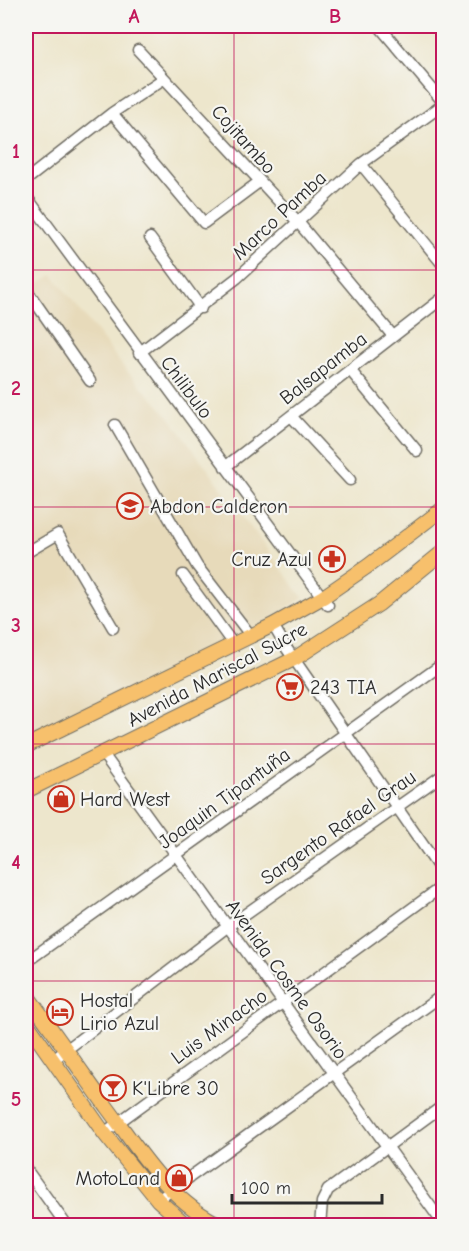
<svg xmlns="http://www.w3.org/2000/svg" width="469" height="1251" font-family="'Comic Neue',sans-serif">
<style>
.built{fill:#e7daba}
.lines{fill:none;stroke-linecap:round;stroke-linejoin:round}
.minor-casing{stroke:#6f6c63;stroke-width:13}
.major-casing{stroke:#6f6c63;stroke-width:16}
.minor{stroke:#fff;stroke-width:10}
.major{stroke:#f7c06c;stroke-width:14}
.grid{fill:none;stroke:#c2185b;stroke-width:1.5;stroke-opacity:0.55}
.labels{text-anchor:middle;stroke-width:4.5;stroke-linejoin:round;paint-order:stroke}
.street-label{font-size:20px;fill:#2b2b2b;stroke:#f6f6f2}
.poi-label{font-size:20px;fill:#2b2b2b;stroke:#f6f6f2;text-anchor:start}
.neatline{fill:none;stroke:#c2185b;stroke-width:2}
.grid-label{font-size:20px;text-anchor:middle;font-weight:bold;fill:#c2185b}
</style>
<rect width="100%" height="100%" fill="#f6f6f2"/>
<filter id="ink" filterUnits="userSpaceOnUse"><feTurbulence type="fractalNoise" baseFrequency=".0167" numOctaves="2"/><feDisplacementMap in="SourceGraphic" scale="12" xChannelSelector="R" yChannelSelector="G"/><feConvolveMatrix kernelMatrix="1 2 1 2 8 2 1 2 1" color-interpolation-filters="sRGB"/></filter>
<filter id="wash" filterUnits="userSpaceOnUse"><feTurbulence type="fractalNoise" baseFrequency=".008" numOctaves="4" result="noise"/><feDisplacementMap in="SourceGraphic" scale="24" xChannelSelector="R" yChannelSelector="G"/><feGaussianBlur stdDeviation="1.35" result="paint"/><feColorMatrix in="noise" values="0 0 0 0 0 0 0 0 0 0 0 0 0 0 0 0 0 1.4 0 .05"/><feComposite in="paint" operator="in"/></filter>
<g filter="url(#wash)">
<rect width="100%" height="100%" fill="#ede6cc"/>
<!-- built -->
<path class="built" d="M53,275L125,369L167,414L303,598L233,644L26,739V290Z"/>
</g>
<g filter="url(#ink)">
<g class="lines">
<defs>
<path id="minor" d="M379,26L444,103
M138,50L298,222L393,336
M112,113L204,223L259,182
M361,164L444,266
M26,180L112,113L163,79
M26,196L328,605
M150,238L201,308
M26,289L90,381
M139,353L237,278L361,164L444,104
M350,370L417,451
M291,416L350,480
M115,425L197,566L251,636
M225,467L444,297
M26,553L58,534L113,628
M183,575L233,644
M273,625L287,649L444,875
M103,754L444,1225
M26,962L444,663
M53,1060L227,927L444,774
M104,1133L444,885
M26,1169L67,1226
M158,1200L444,994
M198,1226L203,1216
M320,1226L322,1202L328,1190L444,1105"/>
<path id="major" d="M26,746L273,625L323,597L368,566L444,508
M26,791L294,659L379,604L444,551
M26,994C53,1031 79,1068 106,1106C139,1150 170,1203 223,1226
M26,1022L104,1133L158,1200L187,1226"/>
</defs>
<!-- minor casing -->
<use href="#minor" class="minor-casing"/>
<!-- major casing -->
<use href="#major" class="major-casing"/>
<!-- minor -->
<use href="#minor" class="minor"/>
<!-- major -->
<use href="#major" class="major"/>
</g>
</g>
<!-- grid -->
<path class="grid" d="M234,26V1226M26,270H444M26,507H444M26,744H444M26,981H444"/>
<!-- icons -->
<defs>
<symbol id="school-ring" viewBox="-11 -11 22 22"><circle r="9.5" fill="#f6f6f2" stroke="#c8321e" stroke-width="1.5"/><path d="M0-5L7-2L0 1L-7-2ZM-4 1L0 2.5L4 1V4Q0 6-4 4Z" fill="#c8321e"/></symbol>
<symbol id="pharmacy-ring" viewBox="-11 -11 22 22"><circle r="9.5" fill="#f6f6f2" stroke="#c8321e" stroke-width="1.5"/><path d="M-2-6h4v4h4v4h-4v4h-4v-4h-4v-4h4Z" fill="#c8321e"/></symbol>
<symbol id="supermarket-ring" viewBox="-11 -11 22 22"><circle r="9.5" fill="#f6f6f2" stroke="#c8321e" stroke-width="1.5"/><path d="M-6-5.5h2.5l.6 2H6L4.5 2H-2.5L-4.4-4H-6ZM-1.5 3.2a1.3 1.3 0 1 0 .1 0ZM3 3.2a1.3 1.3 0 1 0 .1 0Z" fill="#c8321e"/></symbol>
<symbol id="shop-ring" viewBox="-11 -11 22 22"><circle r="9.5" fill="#f6f6f2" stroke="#c8321e" stroke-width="1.5"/><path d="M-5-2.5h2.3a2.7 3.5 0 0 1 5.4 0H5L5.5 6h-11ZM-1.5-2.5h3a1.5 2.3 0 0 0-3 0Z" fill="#c8321e"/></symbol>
<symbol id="hotel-ring" viewBox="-11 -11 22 22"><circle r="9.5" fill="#f6f6f2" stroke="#c8321e" stroke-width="1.5"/><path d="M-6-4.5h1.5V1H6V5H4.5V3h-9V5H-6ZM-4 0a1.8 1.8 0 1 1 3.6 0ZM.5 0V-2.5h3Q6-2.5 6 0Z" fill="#c8321e"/></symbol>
<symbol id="bar-ring" viewBox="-11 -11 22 22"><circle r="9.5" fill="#f6f6f2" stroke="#c8321e" stroke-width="1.5"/><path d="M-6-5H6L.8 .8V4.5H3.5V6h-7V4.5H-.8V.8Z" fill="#c8321e"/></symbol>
</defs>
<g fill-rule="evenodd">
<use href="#school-ring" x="115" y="491" width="30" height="30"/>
<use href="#pharmacy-ring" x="317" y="544" width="30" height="30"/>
<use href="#supermarket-ring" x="275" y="672" width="30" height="30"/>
<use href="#shop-ring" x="46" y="784" width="30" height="30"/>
<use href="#hotel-ring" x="45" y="997" width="30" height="30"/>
<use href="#bar-ring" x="98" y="1073" width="30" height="30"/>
<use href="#shop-ring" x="164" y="1163" width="30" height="30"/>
</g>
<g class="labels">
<!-- street labels -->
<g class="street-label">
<text transform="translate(244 139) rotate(48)" y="7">Cojitambo</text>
<text transform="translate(279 215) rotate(-43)" y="7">Marco Pamba</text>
<text transform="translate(323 368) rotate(-38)" y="7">Balsapamba</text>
<text transform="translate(187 387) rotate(53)" y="7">Chilibulo</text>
<text transform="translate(217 674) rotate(-28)" y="7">Avenida Mariscal Sucre</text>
<text transform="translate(224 798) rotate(-36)" y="7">Joaquin Tipantuña</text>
<text transform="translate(338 827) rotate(-35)" y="7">Sargento Rafael Grau</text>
<text transform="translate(287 979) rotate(54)" y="7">Avenida Cosme Osorio</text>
<text transform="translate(219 1026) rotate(-36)" y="7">Luis Minacho</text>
</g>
<!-- poi labels -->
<g class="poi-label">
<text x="150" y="513">Abdon Calderon</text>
<text x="312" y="566" text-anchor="end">Cruz Azul</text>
<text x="310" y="694">243 TIA</text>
<text x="80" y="806">Hard West</text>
<text x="80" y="1007">Hostal<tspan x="80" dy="23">Lirio Azul</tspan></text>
<text x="132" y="1095">K'Libre 30</text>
<text x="160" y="1185" text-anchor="end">MotoLand</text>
</g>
</g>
<!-- margin -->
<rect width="469" height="1251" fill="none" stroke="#f6f6f2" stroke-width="66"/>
<!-- scale -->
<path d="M232 1194v9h150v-9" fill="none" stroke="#2b2b2b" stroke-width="3"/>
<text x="241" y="1194" font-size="18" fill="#2b2b2b" stroke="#f6f6f2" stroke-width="4.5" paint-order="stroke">100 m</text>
<rect x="33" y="33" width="403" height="1185" class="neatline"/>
<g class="grid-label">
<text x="134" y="23">A</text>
<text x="335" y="23">B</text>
<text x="16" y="158">1</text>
<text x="16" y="395">2</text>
<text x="16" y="632">3</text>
<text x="16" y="869">4</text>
<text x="16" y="1106">5</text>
</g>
</svg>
